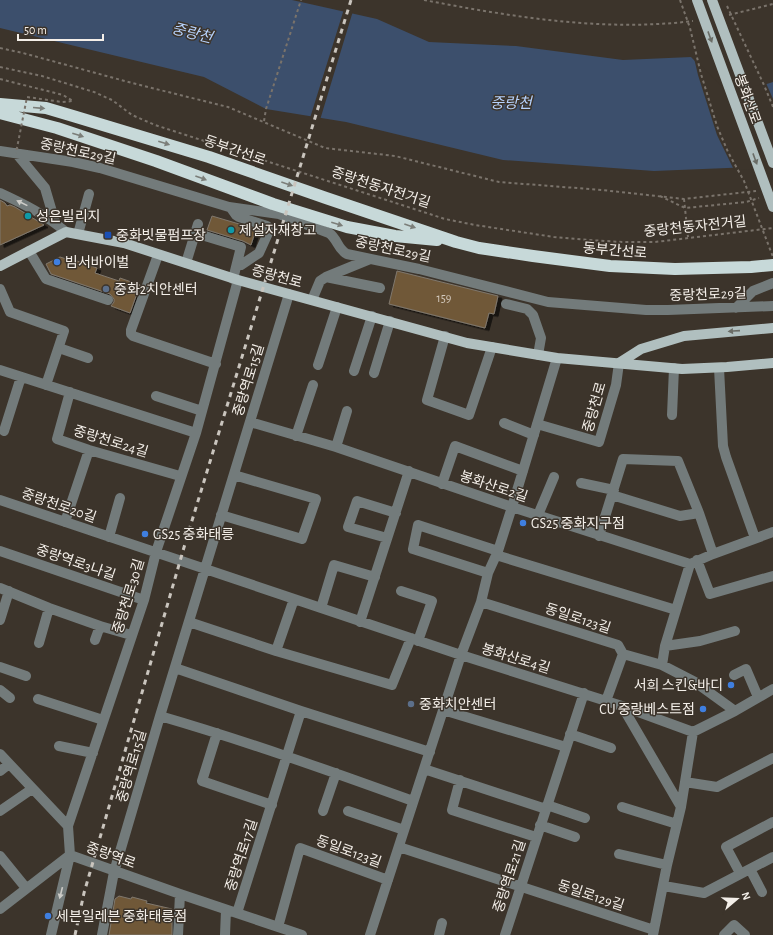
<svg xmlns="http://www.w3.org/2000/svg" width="773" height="935" font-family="'Alegreya Sans','Noto Sans KR',sans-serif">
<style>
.water{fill:#3c4f6c}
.pier{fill:#3c342b}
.building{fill:#6f5839;stroke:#80786d;filter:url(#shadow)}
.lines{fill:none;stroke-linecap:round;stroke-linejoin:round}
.path{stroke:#7a736b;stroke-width:2;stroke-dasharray:3 3;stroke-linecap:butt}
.minor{stroke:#737b7b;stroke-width:10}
.major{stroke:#b0bfbf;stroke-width:10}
.highway{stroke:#c7d9d9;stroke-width:12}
.rail{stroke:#cac5be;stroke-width:3;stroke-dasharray:5 5;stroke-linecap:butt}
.path-bridge{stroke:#7a736b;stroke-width:2;stroke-dasharray:3 3;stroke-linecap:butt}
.major-bridge{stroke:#b0bfbf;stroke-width:10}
.oneway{fill:#6a6c66}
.oneway2{fill:#7b7e79}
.oneway3{fill:#cdccc8}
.culture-dot{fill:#0f9aa8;stroke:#3c342b;stroke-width:1.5}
.transit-dot{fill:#1a4fb4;stroke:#3c342b;stroke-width:1.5}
.shop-dot{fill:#3f7fe0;stroke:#3c342b;stroke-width:1.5}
.service-dot{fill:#5c6f8a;stroke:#3c342b;stroke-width:1.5}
.labels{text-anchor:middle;stroke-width:3;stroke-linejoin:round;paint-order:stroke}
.number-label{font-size:12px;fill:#d3c9bd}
.street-label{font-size:14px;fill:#f4efe9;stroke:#3c342b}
.poi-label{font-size:14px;fill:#f4efe9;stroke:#3c342b;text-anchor:start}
.water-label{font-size:15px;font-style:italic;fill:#b6d2fd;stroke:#3c342b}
</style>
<defs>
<filter id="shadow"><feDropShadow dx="4" dy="2.5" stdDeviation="0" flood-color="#0009"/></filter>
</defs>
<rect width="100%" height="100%" fill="#3c342b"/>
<!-- water -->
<path class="water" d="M0,0H292L377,19L429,42L516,46L623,60L691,57L729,96L773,82V166L654,171L503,160L346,122L266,109L204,77L0,28Z"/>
<!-- pier -->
<path class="pier" d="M344,9L353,11L320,120L310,118Z
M694,58L729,94L766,83L773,99V168L734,170L717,135L698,75Z"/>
<!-- building -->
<path class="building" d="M0,200L5,203L7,206L10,205L15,207L44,225L0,245Z
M212,216L256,229L251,245L243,241L207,230Z
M60,257L76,262L77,261L97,268L95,273L119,281L120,278L140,285L130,313L111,306L114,302V299L110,294L51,274L46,264Z
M397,271L498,296L494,314L489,313L485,328L389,304Z
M119,896L131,899L132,897L147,901L146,903L172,909V935H109L115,899Z"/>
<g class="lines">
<!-- path -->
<path class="path" d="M424,0C513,17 603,32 693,21
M729,15L773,4
M0,48L23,53L132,83L228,107L325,148L395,156L499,182L602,190L684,199L756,191
M0,67L42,76L94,92L112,100L132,115L155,125L445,219L475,225L554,237L589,240L622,242H655L773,228
M264,121L266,109L301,0
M660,196L685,208L746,202L759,198
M684,199L688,237"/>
<!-- minor -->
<path class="minor" d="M0,151L73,162L100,168L229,207L279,214L329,233C338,239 337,249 347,254L419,269L548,302L646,310H668L773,306
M16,153L45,188L55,222
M0,193C24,204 46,215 66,232
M231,208L236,215L239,217L267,226L269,231L259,253L241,265
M195,233L241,247L233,279
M78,234L89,194
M29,251L46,279L108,300
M158,255L131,330V334L133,336L216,364
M186,263L198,224
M326,277L370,259
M0,289L10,312L64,331L46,385
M312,300L320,281L326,277L380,288
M506,304L527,309L533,315L541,338L538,355
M736,308L753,291L773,283
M445,336L427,400L469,415L492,347
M59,348L88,358
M318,365L337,307
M719,368L723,446L726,457L755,538
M0,370L196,433
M354,371L372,316
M374,373L390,321
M70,392L57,439L89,450L180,476
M156,396L202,411
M672,415L674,368
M250,422L336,447L512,507L690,564L713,554L773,532
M504,423L534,435
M537,424L599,442L616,385L619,363
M4,431L21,377
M296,436L313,385
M336,447L347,411
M581,483L614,490
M442,484L455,446L523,471
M612,495L680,516L699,513
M0,500L461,655L622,706L693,732L735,711L773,689
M221,515L302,539L316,499L234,475
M538,515L554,477
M65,522L89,450
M599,536L623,459L678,461L699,513L713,554
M109,537L120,498
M387,538L348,527L357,501L396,513
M0,551L144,600
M496,555L676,610
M697,560L710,594L773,576
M488,573L413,549L418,525L498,551
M0,588L49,608L100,626L131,635
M401,591L432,601L418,641
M481,602L618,645L623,654L662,665L695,682L735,711
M321,608L334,565L375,577
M0,620L9,591
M189,622L276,651L392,685L411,638
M360,622L409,471
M95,640L100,626
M39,643L49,608
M665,646L700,641L735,631
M276,651L294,599
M662,665L665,646L690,564
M0,667L26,676
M175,668L301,711L430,752
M734,675L746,669L758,697
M0,690L10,698
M38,699L103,720
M606,701L623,654
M622,706L681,807
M443,710L566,747
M160,716C246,741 330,771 413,801
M217,733L202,781L272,805
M570,734L611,748
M59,746L93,753
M0,754L68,826
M424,769L546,809
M0,771L9,764
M460,780L452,810L536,837
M685,782L717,787L773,758
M547,805L585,818
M622,807L677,824
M0,811L32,789
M323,811L336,773
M348,811L404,830
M540,825L575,837
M399,847L654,930
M619,854L667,865
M0,856L26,888
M750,869L762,892
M740,873L726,847L773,822
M664,886L704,893L773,857
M0,909L70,855L180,894L302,935
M237,913L301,711
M278,927L300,848L388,880
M51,935L70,855L68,826L144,600L156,552L196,433L238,280
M102,935L114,872L160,716L289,294
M178,935L180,894
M225,935L226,910
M370,935L461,655L481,602L488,573L498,551L512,507L557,358
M439,935L442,923
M505,935L584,693
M653,935L667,865L681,807L693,732
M724,935L734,925L745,935"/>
<!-- major -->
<path class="major" d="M0,266L66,232L124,243L238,280L467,343L557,358L682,369L727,367L773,363
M619,363L641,349L684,336L773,328"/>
<!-- highway -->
<path class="highway" d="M0,104L46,108L73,116L209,157L326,198L456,242L479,248L533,256L610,266L675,269L751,267L773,265
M0,113L57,128L156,161L273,204L347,227L395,236L437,240"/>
<!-- rail -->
<path class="rail" d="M75,935L84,893L187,537L351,0"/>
<!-- path-bridge -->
<path class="path-bridge" d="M680,0L690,28L701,74L717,126L728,152L744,181L773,257
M727,6L764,85L773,107
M0,79L63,95L73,101L62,102L27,97L16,153"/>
<!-- major-bridge -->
<path class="major-bridge" d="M697,0L773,207
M712,0L773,163"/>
</g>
<!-- one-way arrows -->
<defs><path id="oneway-solid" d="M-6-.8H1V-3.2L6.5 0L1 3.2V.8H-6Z"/></defs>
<g class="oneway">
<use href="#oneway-solid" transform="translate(710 37) rotate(70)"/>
<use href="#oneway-solid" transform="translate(755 159) rotate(70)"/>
<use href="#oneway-solid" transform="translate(734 331) rotate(176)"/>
</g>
<g class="oneway2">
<use href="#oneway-solid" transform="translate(39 108) rotate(5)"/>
<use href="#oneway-solid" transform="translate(78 135) rotate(18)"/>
<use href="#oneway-solid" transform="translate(164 143) rotate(17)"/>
<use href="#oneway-solid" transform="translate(201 178) rotate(20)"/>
<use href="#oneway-solid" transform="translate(287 184) rotate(19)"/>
<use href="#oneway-solid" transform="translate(337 224) rotate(17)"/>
<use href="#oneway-solid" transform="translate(410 226) rotate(19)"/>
</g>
<g class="oneway3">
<use href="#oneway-solid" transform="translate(22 203) rotate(-154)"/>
<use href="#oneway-solid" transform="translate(61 893) rotate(104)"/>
</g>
<!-- markers -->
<g class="culture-dot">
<circle cx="28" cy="216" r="4"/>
<circle cx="231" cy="230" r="4"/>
</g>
<rect class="transit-dot" x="104" y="231" width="8" height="8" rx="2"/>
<g class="shop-dot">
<circle cx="57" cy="262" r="4"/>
<circle cx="523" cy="523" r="4"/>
<circle cx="145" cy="534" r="4"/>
<circle cx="731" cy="685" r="4"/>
<circle cx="703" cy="709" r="4"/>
<circle cx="48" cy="916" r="4"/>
</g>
<g class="service-dot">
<circle cx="106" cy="289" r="4"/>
<circle cx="411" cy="704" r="4"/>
</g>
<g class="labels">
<!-- number labels -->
<g class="number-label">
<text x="444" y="302">159</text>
</g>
<!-- street labels -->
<g class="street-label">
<text transform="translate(748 99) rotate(70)" y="5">봉화산로</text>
<text transform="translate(235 150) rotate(19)" y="5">동부간선로</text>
<text transform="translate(78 151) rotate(12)" y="5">중랑천로29길</text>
<text transform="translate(381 187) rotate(18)" y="5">중랑천동자전거길</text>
<text transform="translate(695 226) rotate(-6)" y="5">중랑천동자전거길</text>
<text transform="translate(393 249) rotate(12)" y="5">중랑천로29길</text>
<text transform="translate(615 250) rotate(5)" y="5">동부간선로</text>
<text transform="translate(277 276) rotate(15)" y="5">중랑천로</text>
<text transform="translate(708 294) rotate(-2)" y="5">중랑천로29길</text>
<text transform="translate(248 380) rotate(-73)" y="5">중랑역로15길</text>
<text transform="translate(594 407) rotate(-74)" y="5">중랑천로</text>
<text transform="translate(111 441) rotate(17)" y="5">중랑천로24길</text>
<text transform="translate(494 486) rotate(18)" y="5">봉화산로2길</text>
<text transform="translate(59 505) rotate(19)" y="5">중랑천로20길</text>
<text transform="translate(76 562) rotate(19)" y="5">중랑역로3나길</text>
<text transform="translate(128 596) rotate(-73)" y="5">중랑천로30길</text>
<text transform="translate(578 618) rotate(18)" y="5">동일로123길</text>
<text transform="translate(516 658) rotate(17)" y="5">봉화산로4길</text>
<text transform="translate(131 766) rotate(-74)" y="5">중랑역로15길</text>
<text transform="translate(349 851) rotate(20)" y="5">동일로123길</text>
<text transform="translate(111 855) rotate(20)" y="5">중랑역로</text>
<text transform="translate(241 855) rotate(-72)" y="5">중랑역로17길</text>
<text transform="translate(509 876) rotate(-72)" y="5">중랑역로21길</text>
<text transform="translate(591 895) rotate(18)" y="5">동일로129길</text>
</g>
<!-- poi labels -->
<g class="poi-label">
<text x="36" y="221">성은빌리지</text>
<text x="239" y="235">제설자재창고</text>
<text x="116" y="240">중화빗물펌프장</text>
<text x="65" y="267">빔서바이벌</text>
<text x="114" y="294">중화2치안센터</text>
<text x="531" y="528">GS25 중화지구점</text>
<text x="153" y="539">GS25 중화태릉</text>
<text x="723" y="690" text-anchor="end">서희 스킨&amp;바디</text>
<text x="419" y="709">중화치안센터</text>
<text x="695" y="714" text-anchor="end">CU 중랑베스트점</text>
<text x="56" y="921">세븐일레븐 중화태릉점</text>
</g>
<!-- water labels -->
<g class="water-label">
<text transform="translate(192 33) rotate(14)" y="5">중랑천</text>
<text x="511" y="108">중랑천</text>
</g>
</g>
<!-- north arrow -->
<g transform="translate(737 899) rotate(71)" stroke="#3c342b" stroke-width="3" paint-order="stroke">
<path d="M0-3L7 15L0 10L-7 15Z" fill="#f4efe9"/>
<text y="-6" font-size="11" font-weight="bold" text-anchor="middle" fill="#f4efe9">N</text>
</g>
<!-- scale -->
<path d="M18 34v6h85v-6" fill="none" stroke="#f4efe9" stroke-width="2"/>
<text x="24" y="34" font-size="12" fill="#f4efe9" stroke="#3c342b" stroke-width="3" paint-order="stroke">50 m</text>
</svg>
